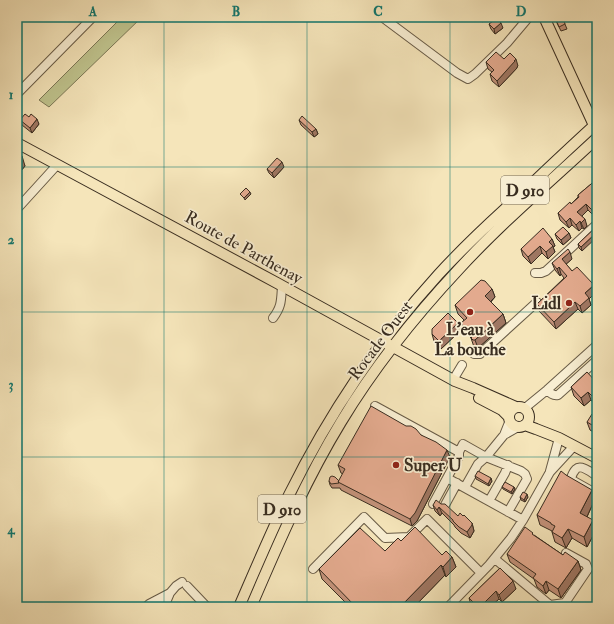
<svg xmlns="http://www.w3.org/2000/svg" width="614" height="624" font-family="'IM FELL Double Pica',serif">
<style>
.green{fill:#bfc38d;stroke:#7c7856}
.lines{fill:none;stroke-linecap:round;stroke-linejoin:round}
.minor-casing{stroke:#685b46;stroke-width:10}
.major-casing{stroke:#392d20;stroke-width:12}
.minor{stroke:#f8eed2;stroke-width:8}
.major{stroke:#f5e5ba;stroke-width:10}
.wall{fill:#c3927a;stroke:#392d20}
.shaded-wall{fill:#9f7763;stroke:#392d20}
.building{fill:#e3aa8e;stroke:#392d20}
.grid{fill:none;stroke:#0f766e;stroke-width:1;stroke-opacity:0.55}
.poi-dot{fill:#8f2418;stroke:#f8eed2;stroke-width:1.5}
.labels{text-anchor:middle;stroke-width:3.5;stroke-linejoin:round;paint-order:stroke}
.shield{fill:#f8eed2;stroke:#726755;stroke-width:1}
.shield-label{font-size:16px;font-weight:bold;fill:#392d20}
.street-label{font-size:17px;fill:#392d20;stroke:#f8eed2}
.poi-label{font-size:17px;font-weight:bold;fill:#392d20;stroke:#f8eed2;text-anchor:end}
.neatline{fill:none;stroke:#0f766e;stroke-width:1.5}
.grid-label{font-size:13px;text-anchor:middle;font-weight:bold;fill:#0f766e}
</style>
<rect width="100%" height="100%" fill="#f5e5ba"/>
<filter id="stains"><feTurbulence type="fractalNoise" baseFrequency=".005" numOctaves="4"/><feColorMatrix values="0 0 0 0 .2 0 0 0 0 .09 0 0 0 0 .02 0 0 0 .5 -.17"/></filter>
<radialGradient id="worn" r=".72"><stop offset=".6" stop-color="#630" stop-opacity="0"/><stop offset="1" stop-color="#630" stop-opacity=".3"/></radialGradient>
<!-- green -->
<path class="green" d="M122,17H142L49,107L39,100Z"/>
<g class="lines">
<defs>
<path id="minor" d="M382,17L457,73L468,79L475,74L507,43L529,17
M17,94L93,17
M17,209L57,165
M535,273H541L546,271L597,224
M273,318C282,306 281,300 282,286
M474,354H480L537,302
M453,380L462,365
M547,390C550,393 553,396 558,395L597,360
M375,406L459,452
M525,408L547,390L597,345
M504,435L518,427
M550,471L559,438
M597,476C592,473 581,464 576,469C574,471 572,475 571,478L572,480L597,494
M447,478L523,520
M465,487L478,464L486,457L521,471L525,474L527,479L508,512
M489,501L505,473L508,465
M433,504L459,456V452L463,444L486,457L504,435L510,420
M445,505L457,483
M495,559L550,605L565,603L588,569L586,564L566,553
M313,569L364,517L385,538L409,537L427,519L481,573
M187,586L207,607
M146,607L149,604L170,593L176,586L182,582
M164,607L170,593
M448,607L489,565L511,538L523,520L550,472L574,446"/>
<path id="major" d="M544,17L597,132
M17,143L277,283L455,381L473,388L516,407
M479,398L502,410L509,417
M509 417a10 10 0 1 1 20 0a10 10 0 1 1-20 0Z
M525,425L536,429L559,438L597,458
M239,607C255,570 271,532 289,495C328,416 378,341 438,275C459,252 482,230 505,209C536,180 566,151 597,123
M251,607C278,544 305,481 341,422C373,369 416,315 459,269C501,223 551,181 597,138"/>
</defs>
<!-- minor casing -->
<use href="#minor" class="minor-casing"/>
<!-- major casing -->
<use href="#major" class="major-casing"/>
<!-- minor -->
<use href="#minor" class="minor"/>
<!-- major -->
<use href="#major" class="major"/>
</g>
<!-- wall -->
<path class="wall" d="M515,17H522L519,20Z
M554,17H562L567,29L561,31Z
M489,24L503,28L495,34L491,29Z
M504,59L518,66L517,67V68L499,87L492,81L490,74L492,72L488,69L486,62Z
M29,117L39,124L32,133L22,125L20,120Z
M299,120L316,129L318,134L314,137L301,125Z
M17,152L25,166L20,172L17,170Z
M284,167L274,178L269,173L267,169Z
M597,179V214L594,216L588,210L582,216L587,226L584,229L582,228L579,231L572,225L569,228L560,220L558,213L571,204L578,197V195Z
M597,226L582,251L579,248L578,244Z
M569,233L571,238L563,245L557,239L555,234Z
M552,239L555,246L553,247L555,252L548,259L542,253L531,264L523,256L521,249Z
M572,259L566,264L572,271L596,292L589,299L591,305L582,313L578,309L556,329L539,311L537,304L564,278L561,274L560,276L555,270L552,263Z
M492,289L495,297L491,302L503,314L506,323L478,348H476L474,347L471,338L464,331L461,323L464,320L458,314L455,305Z
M461,330L441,349L434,341L432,334Z
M587,372L596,406L591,400L584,406L574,396L571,387Z
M597,416V434L590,430L587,422Z
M421,435L450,457L417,521L412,526L341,490L340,488H332L330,485L329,481H339L343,474L341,473L338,465Z
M566,475L595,499L587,517L596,530L587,547L572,538L566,548L555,542L552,532V531L540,525L537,515Z
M475,476L492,481L489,486L476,479Z
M502,487H514L515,489L512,494L503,489Z
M520,497H528L525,502L521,500Z
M441,504L458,516L472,523L474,531L470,538L461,533L455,527L454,525L442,513L440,516L435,511L433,505Z
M534,535L563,555L578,561L581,570L561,598L549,590L546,594L537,587L534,579L510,562L507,554Z
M385,551L442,555L452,557L456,567L446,577L445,575L414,607H350L322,579L319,569Z
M500,568L516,589L502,602L499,599L490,607H473L471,605L469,598Z"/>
<!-- shaded-wall -->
<path class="shaded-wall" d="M457,17H465L459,21Z
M471,17H476L472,19Z
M480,17H489L482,22Z
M518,17H522L519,20Z
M501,23L503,28L495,34L494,29Z
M516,59L518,66L517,67V68L499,87L497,81Z
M37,119L39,124L32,133L30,128Z
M316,129L318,134L314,137L312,132Z
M22,156L25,166L20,172L17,164V162Z
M282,162L284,167L274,178L272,173Z
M250,192L251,194L245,200L244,198Z
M586,204L588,210L580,218L577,212Z
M596,206L597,209V214L594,216L592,210Z
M570,218L572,225L569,228L566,222Z
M585,219L587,226L584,229L581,223Z
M580,221L582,228L579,231L576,225Z
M597,232V237L582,251L581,247Z
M569,233L571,238L563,245L561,240Z
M552,239L555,246L553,247L555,252L548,259L546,252L549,242Z
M540,246L542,253L531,264L528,257Z
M570,252L572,259L564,266L562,259Z
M559,267L561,274L560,276L557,269Z
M594,285L596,292L589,299L591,305L582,313L580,306L585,293Z
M492,289L495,297L488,304L485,296Z
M575,302L578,309L556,329L554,322Z
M503,314L506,323L478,348L475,340Z
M458,323L461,330L441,349L439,341Z
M588,392L591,400L584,406L581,398Z
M597,393V405L596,406L593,397Z
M447,450L450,457L417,521L412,526L410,519Z
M491,478L492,481L489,486L488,484Z
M514,487L515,489L512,494L511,492Z
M592,490L595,499L584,523L580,513Z
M527,494L528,497L525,502L524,500Z
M439,507L442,513L440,516L437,510Z
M593,520L596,530L587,547L584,537Z
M472,523L474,531L470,538L467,532Z
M568,529L572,538L566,548L562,538Z
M452,557L456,567L446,577L443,567Z
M578,561L581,570L561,598L558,589Z
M441,565L445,575L414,607H400Z
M513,581L516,589L502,602L499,595Z
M546,581L549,590L546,594L543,586Z
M496,591L499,599L490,607H480Z
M394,604L395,607H391Z"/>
<!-- building -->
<path class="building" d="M555,17H562L565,24L559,27Z
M497,18L501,23L494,29L489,24Z
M496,52L504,59L510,53L516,59L514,61H515L497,81L490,74L494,70L486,62Z
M25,114L29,117L31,114L37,119L30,128L20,120Z
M302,116L316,129L312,132L299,120Z
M17,152L22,156L17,162Z
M277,158L282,162L272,173L267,169Z
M597,179V208L596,206L592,210L586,204L577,212L585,219L581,223L580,221L576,225L570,218L566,222L558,213L570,202L571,204L579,197L578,195Z
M246,188L250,192L244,198L240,194Z
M597,226V232L581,247L578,244Z
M563,227L569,233L561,240L555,234Z
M543,228L552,239L549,242L553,246L546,252L540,246L528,257L521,249Z
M568,249L570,252L562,259L572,271L577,267L594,285L585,293L589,298L580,306L575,302L554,322L537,304L567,276L559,267L557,269L552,263Z
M481,280L485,281L492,289L485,296L503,314L475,340H473L471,338L473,336L461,323L467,318L455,305Z
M448,313L458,323L439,341L432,334V329Z
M587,372L597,383V393L593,397L588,392L581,398L571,387Z
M371,406L406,426H411L416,429L421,435L436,442L447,450L415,513L410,519L338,482L345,469L338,465Z
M592,414L597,416V428L587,422Z
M478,471L491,478L488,484L475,476Z
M561,471L566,475L592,490L580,513L593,520L584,537L568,529L562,538L552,532L555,526L551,524V523L537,515Z
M332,476L335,477L339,481L338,482L339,483L331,484L329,481L330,477Z
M505,482L514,487L511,492L502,487Z
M523,492L527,494L524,500L520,497Z
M436,500L441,504H445L458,516L460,513L463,516L464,515L472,523V525L467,532L459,527L453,521V520L439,507L437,510L433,505Z
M415,527L442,555L446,551L452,557L443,567L441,565L400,607H397L394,604L391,607H356L319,569L360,528L385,551L398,538L401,541Z
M525,527L533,533L532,534L563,555L565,552L578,561L558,589L546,581L543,586L533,578L536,574L507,554Z
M500,568L513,581L499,595L496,591L480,607H478L469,598Z"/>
<!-- grid -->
<path class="grid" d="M164,17V607M307,17V607M450,17V607M17,167H597M17,312H597M17,457H597"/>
<!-- markers -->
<g class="poi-dot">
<circle cx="569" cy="303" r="4"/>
<circle cx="470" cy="312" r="4"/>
<circle cx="396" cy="465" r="4"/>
</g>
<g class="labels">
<!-- shield labels -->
<g class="shield">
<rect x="501" y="176" width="48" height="28" rx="3"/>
<rect x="258" y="495" width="48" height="28" rx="3"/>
</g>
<g class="shield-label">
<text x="525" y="196">D 910</text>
<text x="282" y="515">D 910</text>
</g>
<!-- street labels -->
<g class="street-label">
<text transform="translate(244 247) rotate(29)" y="6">Route de Parthenay</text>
<text transform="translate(380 340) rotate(-53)" y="6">Rocade Ouest</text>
</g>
<!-- poi labels -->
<g class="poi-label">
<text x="561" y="309">Lidl</text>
<text x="470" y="335" text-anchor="middle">L'eau à<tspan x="470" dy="20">La bouche</tspan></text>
<text x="404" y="471" text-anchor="start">Super U</text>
</g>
</g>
<!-- margin -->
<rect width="614" height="624" fill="none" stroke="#f5e5ba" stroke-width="44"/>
<rect x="22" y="22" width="570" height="580" class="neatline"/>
<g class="grid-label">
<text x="93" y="16">A</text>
<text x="236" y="16">B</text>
<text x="378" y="16">C</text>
<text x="521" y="16">D</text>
<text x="11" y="99">1</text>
<text x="11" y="244">2</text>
<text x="11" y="389">3</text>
<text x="11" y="534">4</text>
</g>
<rect width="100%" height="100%" filter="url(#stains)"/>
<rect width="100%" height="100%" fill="url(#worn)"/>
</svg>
